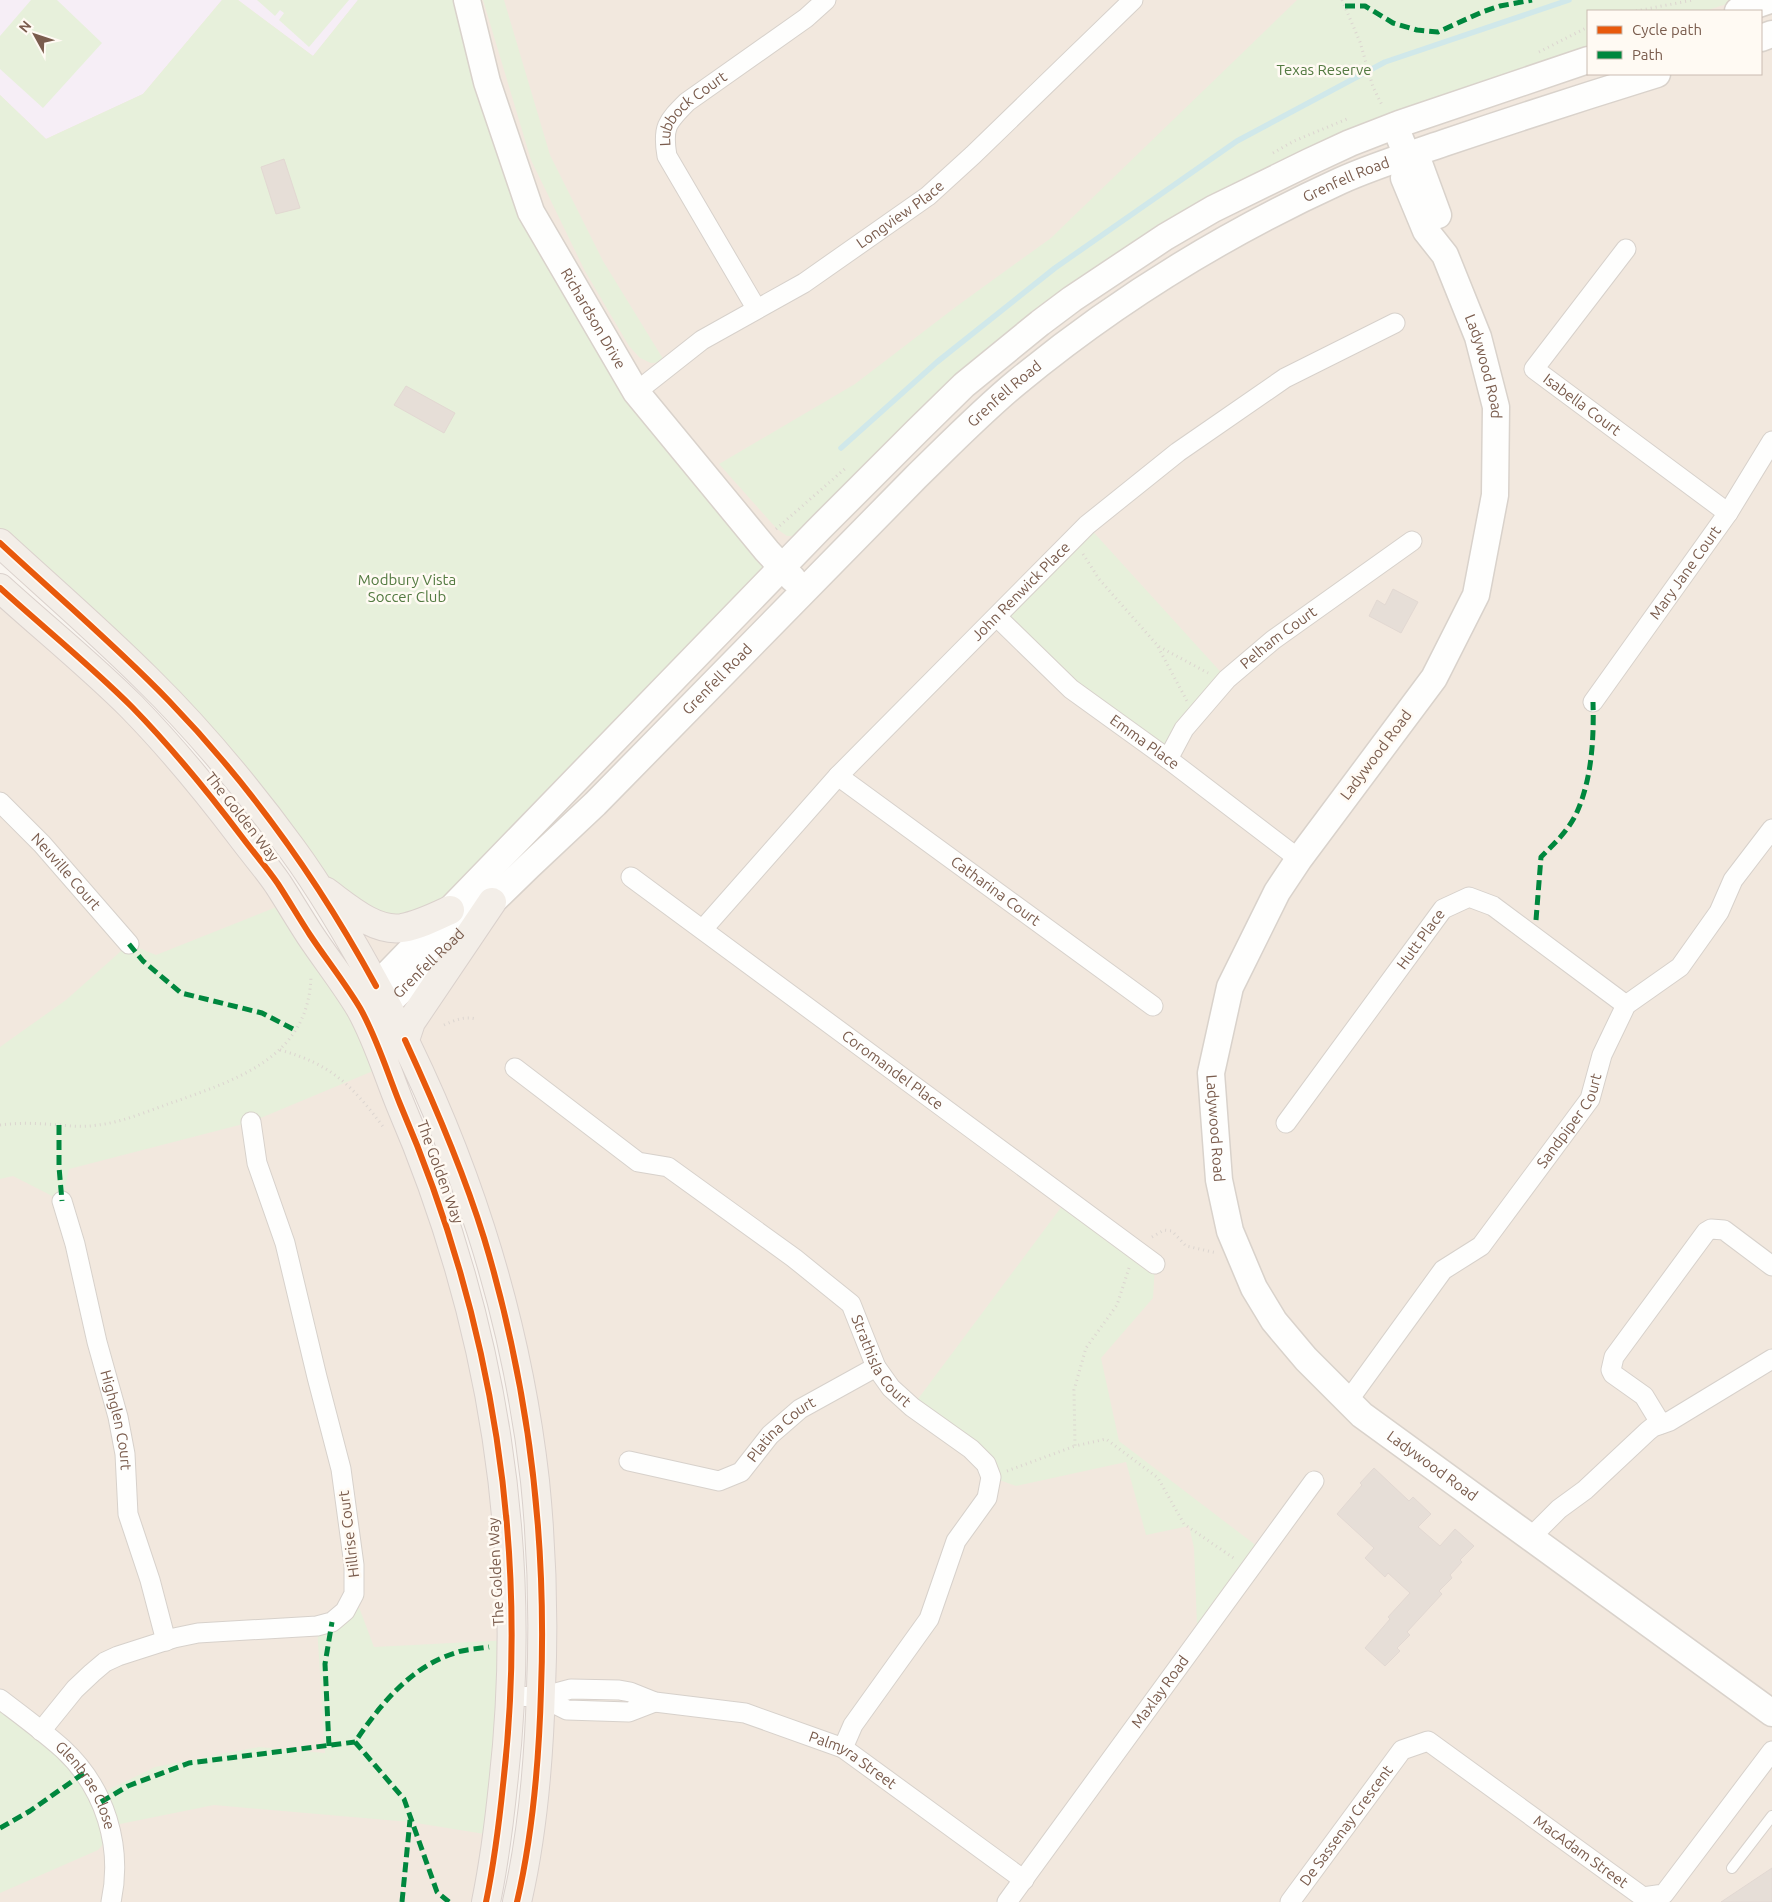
<svg xmlns="http://www.w3.org/2000/svg" width="1772" height="1902" font-family="Ubuntu,sans-serif">
<style>
.residential{fill:#f2e8de;fill-rule:evenodd}
.education{fill:#f6eef6}
.green{fill:#e7f0db}
.lines{fill:none;stroke-linecap:round;stroke-linejoin:round}
.stream{stroke:#d0e8ea;stroke-width:5.5}
.building{fill:#e6ded7;stroke:#e2d8d2}
.lane-casing{stroke:#d7d1cb;stroke-width:12}
.street-casing{stroke:#d7d1cb;stroke-width:21}
.secondary-casing{stroke:#d9d2cb;stroke-width:29}
.primary-casing{stroke:#dad1cc;stroke-width:30}
.path{stroke:#dcd5d0;stroke-width:3;stroke-dasharray:1 4;stroke-linecap:butt}
.lane{stroke:#fefefd;stroke-width:10}
.street{stroke:#fefefd;stroke-width:19}
.secondary{stroke:#fefefd;stroke-width:26}
.primary{stroke:#f3eee8;stroke-width:28}
.quiet{stroke:#00873e;stroke-width:5;stroke-dasharray:10 5;stroke-linecap:butt}
.cycleway-casing{stroke:#fffaf3;stroke-width:9}
.cycleway{stroke:#e8590c;stroke-width:6}
.labels{text-anchor:middle;stroke-width:5;stroke-linejoin:round;paint-order:stroke}
.park-label{font-size:15px;fill:#537a41;stroke:#fffaf3}
.street-label{font-size:15px;fill:#7a5c4d;stroke:#fffaf3}
</style>
<rect width="100%" height="100%" fill="#f9f5f0"/>
<!-- residential -->
<path class="residential" d="M0,0H1772V1902H517L525,1863L535,1482L456,1158L293,851L0,543ZM1588,11H1761V74H1588Z
M0,588L224,812L420,1148L506,1516L486,1902H0Z"/>
<!-- education -->
<path class="education" d="M0,0H222L143,94L46,139L0,95Z
M238,0H358L313,56Z"/>
<!-- green -->
<path class="green" d="M31,0H57L102,43L43,108L0,69V36Z
M222,0H238L313,56L358,0H467L531,212L636,392L782,567L450,910L401,928L311,877L247,792L0,542V95L46,139L143,94Z
M257,0H349L309,47L279,20L284,13L280,10L275,16Z
M483,0H504L550,155L603,261L665,362L651,363L640,358L629,346L585,271L531,160Z
M1297,0H1739L1705,11H1588V50L1162,229L800,536H787L777,529L719,464L855,384L957,306L1051,238Z
M1087,525L1227,679L1168,759L997,617Z
M289,902L385,1066L251,1122L69,1169L62,1201L13,1176L0,1179V1047L66,1000L129,944L156,955Z
M1068,1198L1155,1264L1153,1298L1101,1358L1119,1441L1262,1550L1197,1625L1194,1548L1189,1526L1146,1535L1126,1462L1016,1486L991,1477L912,1407Z
M354,1594L374,1647L512,1640L497,1836L410,1822L214,1805L110,1826L98,1795L155,1767L259,1747L325,1753L317,1626Z
M0,1697L63,1749L112,1834L98,1850L0,1893Z"/>
<g class="lines">
<!-- stream -->
<path class="stream" d="M841,448L937,362L1055,268L1237,141L1385,62L1569,0"/>
</g>
<!-- building -->
<path class="building" d="M284,159L300,208L276,214L261,167Z
M406,386L455,413L444,433L394,405Z
M1393,589L1418,602L1401,633L1369,616L1377,600L1385,605Z
M1374,1468L1409,1501L1413,1497L1431,1514L1418,1527L1440,1546L1455,1529L1474,1546L1460,1560L1462,1562L1450,1575L1452,1578L1439,1591L1442,1594L1407,1632L1410,1635L1397,1648L1400,1651L1385,1666L1365,1648L1390,1619L1388,1617L1410,1593L1388,1573L1385,1577L1365,1558L1374,1548L1337,1514L1362,1485L1360,1483Z
M1772,1868V1902H1721Z"/>
<g class="lines">
<defs>
<path id="lane" d="M1732,1868L1772,1816"/>
<g id="street">
<path id="s1" d="M1626,249L1534,369L1728,513"/>
<path id="s2" d="M756,308L667,156C662,127 667,122 687,102L806,18L826,0"/>
<path id="s3" d="M636,392L702,340L804,283L928,196L973,155L1133,0"/>
<path id="s4" d="M997,617L1071,689L1168,759L1299,859"/>
<path id="s5" d="M1593,702L1728,513L1772,441"/>
<path id="s6" d="M1168,759L1184,729L1227,679L1273,640L1412,541"/>
<path id="s7" d="M838,776L1153,1006"/>
<path id="s8" d="M0,802L42,844L129,944"/>
<path id="s9" d="M631,877L1155,1264"/>
<path id="s10" d="M703,929L838,776L1087,525L1178,452L1285,378L1395,323"/>
<path id="s11" d="M515,1068L638,1162L668,1167L794,1258L851,1304L876,1367L891,1388L912,1407L971,1449L986,1464L991,1477L987,1498L956,1541L929,1619L853,1725L843,1748"/>
<path id="s12" d="M1286,1123L1443,909L1469,897L1493,906L1626,1005"/>
<path id="s13" d="M62,1201L75,1244L97,1342L118,1417L125,1454L128,1514L150,1580L166,1641"/>
<path id="s14" d="M1348,1401L1443,1270L1481,1246L1590,1099L1602,1055L1626,1005L1680,967L1719,912L1733,880L1772,829"/>
<path d="M1661,1424L1644,1396L1613,1374L1611,1370L1614,1357L1706,1232L1711,1229L1724,1230L1772,1266"/>
<path id="s15" d="M629,1461L719,1481L741,1472L770,1435L800,1409L876,1367"/>
<path d="M1530,1538L1559,1509L1585,1490L1648,1431L1653,1427L1670,1421L1772,1359"/>
<path id="s16" d="M511,1696L541,1697L571,1689L619,1690L630,1692L655,1702L745,1713L843,1748L1024,1880"/>
<path d="M541,1697L567,1710L629,1712L655,1702"/>
<path id="s17" d="M0,1699C21,1715 43,1731 63,1749C105,1788 123,1846 111,1902"/>
<path d="M41,1731L75,1689L92,1673L105,1662L118,1656L174,1638L198,1633L317,1626L332,1622L345,1611L354,1594V1565L341,1469L317,1377L285,1243L257,1163L251,1122"/>
<path id="s18" d="M1007,1902L1314,1481"/>
<path id="s19" d="M1290,1902L1402,1750L1428,1741L1643,1897L1664,1894L1772,1751"/>
</g>
<g id="secondary">
<path id="s20" d="M467,0L487,82L531,212L636,392L767,551L793,579"/>
<path d="M1738,11L1770,0"/>
<path d="M1761,38L1772,34"/>
<path id="s21" d="M1395,126L1407,156L1404,178L1426,231L1445,255L1478,337L1496,407L1495,495L1476,595L1434,678L1299,859L1277,892L1230,987L1211,1073L1219,1180L1230,1231L1254,1288L1274,1321L1306,1359L1362,1415L1772,1713"/>
<path d="M1407,156L1420,166L1438,215"/>
<path d="M364,1005L376,986L819,529L917,431L964,385L1040,323L1072,299L1165,237L1213,209L1309,162L1350,143L1399,124L1588,60"/>
<path id="s22" d="M366,1009L386,1005L529,866L595,804L916,477C949,445 981,412 1016,383C1114,302 1224,234 1340,181C1373,166 1409,155 1444,143C1515,119 1586,96 1657,74"/>
</g>
<path id="primary" d="M0,543C49,588 100,632 147,679C200,731 248,789 292,849C325,894 353,943 380,993C461,1143 516,1311 535,1481C542,1550 544,1619 541,1688C539,1759 533,1833 517,1902
M0,588C44,628 90,665 132,707C172,748 208,792 242,837C254,853 267,868 278,884C289,901 299,918 310,935C326,959 345,983 360,1008C377,1038 387,1072 400,1104C493,1320 530,1550 503,1785C499,1824 494,1863 486,1902
M325,891C346,906 374,932 402,928C419,925 435,917 450,910
M405,1040L411,1022L492,902"/>
</defs>
<!-- lane casing -->
<use href="#lane" class="lane-casing"/>
<!-- street casing -->
<use href="#street" class="street-casing"/>
<!-- secondary casing -->
<use href="#secondary" class="secondary-casing"/>
<!-- primary casing -->
<use href="#primary" class="primary-casing"/>
<!-- path -->
<path class="path" d="M1342,0L1360,42L1373,87L1383,107
M1636,11L1693,0
M1539,52L1588,27
M1273,153L1294,141L1347,119
M776,529L847,467
M1083,554L1099,579L1158,646L1208,673
M1158,647L1187,701
M444,1025C455,1020 464,1016 476,1019
M280,1050C331,1064 353,1086 384,1128
M0,1125C15,1123 30,1123 45,1124C64,1125 80,1128 98,1125C124,1122 150,1110 174,1102C238,1079 309,1057 311,976
M1152,1237L1164,1230L1172,1231L1186,1246L1217,1253
M1129,1268L1117,1305L1086,1348L1074,1390L1075,1446L1106,1439L1158,1478L1184,1524L1235,1559
M1007,1471L1075,1446"/>
<!-- lane -->
<use href="#lane" class="lane"/>
<!-- street -->
<use href="#street" class="street"/>
<!-- secondary -->
<use href="#secondary" class="secondary"/>
<!-- primary -->
<use href="#primary" class="primary"/>
<!-- quiet -->
<path class="quiet" d="M1345,6H1365L1393,23L1417,30L1438,32L1482,12L1500,6L1532,0
M1536,920L1541,857C1554,844 1569,830 1577,812C1592,778 1594,738 1593,702
M129,944L143,961L181,993L262,1013L295,1030
M59,1125V1167L62,1201
M329,1746L325,1664L332,1622
M101,1802L128,1786L189,1763L355,1742
M0,1828L30,1811L84,1773
M402,1902L410,1820
M449,1902L437,1892L404,1799L355,1742C380,1705 410,1667 455,1653C465,1649 478,1649 489,1647"/>
<defs>
<path id="cycleway" d="M0,543C57,596 116,646 169,701C251,786 320,883 376,986
M0,588C44,628 90,665 132,707C172,748 208,792 242,837C254,853 267,868 278,884C289,901 299,918 310,935C326,959 345,983 360,1008C377,1038 387,1072 400,1104C493,1320 530,1550 503,1785C499,1824 494,1863 486,1902
M405,1040C435,1105 463,1170 484,1238C529,1387 547,1535 541,1690C539,1761 533,1833 517,1902"/>
</defs>
<!-- cycleway casing -->
<use href="#cycleway" class="cycleway-casing"/>
<!-- cycleway -->
<use href="#cycleway" class="cycleway"/>
</g>
<g class="labels">
<!-- park labels -->
<g class="park-label">
<text x="1324" y="75">Texas Reserve</text>
<text x="407" y="585">Modbury Vista<tspan x="407" dy="17">Soccer Club</tspan></text>
</g>
<!-- street labels -->
<g class="street-label">
<text dy="5" stroke="none"><textPath href="#s2" startOffset="235">Lubbock Court</textPath></text>
<text dy="5" stroke="none"><textPath href="#s22" startOffset="1295">Grenfell Road</textPath></text>
<text dy="5" stroke="none"><textPath href="#s3" startOffset="319">Longview Place</textPath></text>
<text dy="5" stroke="none"><textPath href="#s20" startOffset="345">Richardson Drive</textPath></text>
<text dy="5" stroke="none"><textPath href="#s21" startOffset="261">Ladywood Road</textPath></text>
<text dy="5" stroke="none"><textPath href="#s22" startOffset="890">Grenfell Road</textPath></text>
<text dy="5" stroke="none"><textPath href="#s1" startOffset="211">Isabella Court</textPath></text>
<text dy="5" stroke="none"><textPath href="#s5" startOffset="159">Mary Jane Court</textPath></text>
<text dy="5" stroke="none"><textPath href="#s10" startOffset="464">John Renwick Place</textPath></text>
<text dy="5" stroke="none"><textPath href="#s6" startOffset="166">Pelham Court</textPath></text>
<text dy="5" stroke="none"><textPath href="#s22" startOffset="485">Grenfell Road</textPath></text>
<text dy="5" stroke="none"><textPath href="#s4" startOffset="194">Emma Place</textPath></text>
<text transform="translate(1376 755) rotate(-53)" y="5">Ladywood Road</text>
<text transform="translate(242 817) rotate(52)" y="5">The Golden Way</text>
<text dy="5" stroke="none"><textPath href="#s8" startOffset="96">Neuville Court</textPath></text>
<text dy="5" stroke="none"><textPath href="#s7" startOffset="195">Catharina Court</textPath></text>
<text dy="5" stroke="none"><textPath href="#s12" startOffset="228">Hutt Place</textPath></text>
<text dy="5" stroke="none"><textPath href="#s22" startOffset="80">Grenfell Road</textPath></text>
<text dy="5" stroke="none"><textPath href="#s9" startOffset="325">Coromandel Place</textPath></text>
<text dy="5" stroke="none"><textPath href="#s14" startOffset="361">Sandpiper Court</textPath></text>
<text dy="5" stroke="none"><textPath href="#s21" startOffset="1101">Ladywood Road</textPath></text>
<text transform="translate(440 1172) rotate(70)" y="5">The Golden Way</text>
<text dy="5" stroke="none"><textPath href="#s11" startOffset="479">Strathisla Court</textPath></text>
<text dy="5" stroke="none"><textPath href="#s13" startOffset="226">Highglen Court</textPath></text>
<text dy="5" stroke="none"><textPath href="#s15" startOffset="175">Platina Court</textPath></text>
<text dy="5" stroke="none"><textPath href="#s21" startOffset="1521">Ladywood Road</textPath></text>
<text transform="translate(349 1534) rotate(-97)" y="5">Hillrise Court</text>
<text transform="translate(496 1572) rotate(-93)" y="5">The Golden Way</text>
<text dy="5" stroke="none"><textPath href="#s18" startOffset="260">Maxlay Road</textPath></text>
<text dy="5" stroke="none"><textPath href="#s16" startOffset="356">Palmyra Street</textPath></text>
<text dy="5" stroke="none"><textPath href="#s17" startOffset="124">Glenbrae Close</textPath></text>
<text dy="5" stroke="none"><textPath href="#s19" startOffset="95">De Sassenay Crescent</textPath></text>
<text dy="5" stroke="none"><textPath href="#s19" startOffset="405">MacAdam Street</textPath></text>
</g>
</g>
<!-- legend -->
<rect x="1587" y="10" width="175" height="65" fill="#fffaf3" stroke="#cabbb1"/>
<rect x="1597" y="26" width="25" height="8" fill="#e8590c" stroke="#cabbb1"/>
<text x="1632" y="35" font-size="15" fill="#7a5c4d">Cycle path</text>
<rect x="1597" y="51" width="25" height="8" fill="#00873e" stroke="#cabbb1"/>
<text x="1632" y="60" font-size="15" fill="#7a5c4d">Path</text>
<!-- north arrow -->
<g transform="translate(35 35) rotate(310)" stroke="#fffaf3" stroke-width="4" paint-order="stroke">
<path d="M0-4L9 19L0 12L-9 19Z" fill="#7a5c4d"/>
<text y="-8" font-size="14" font-weight="bold" text-anchor="middle" fill="#7a5c4d">N</text>
</g>
</svg>
